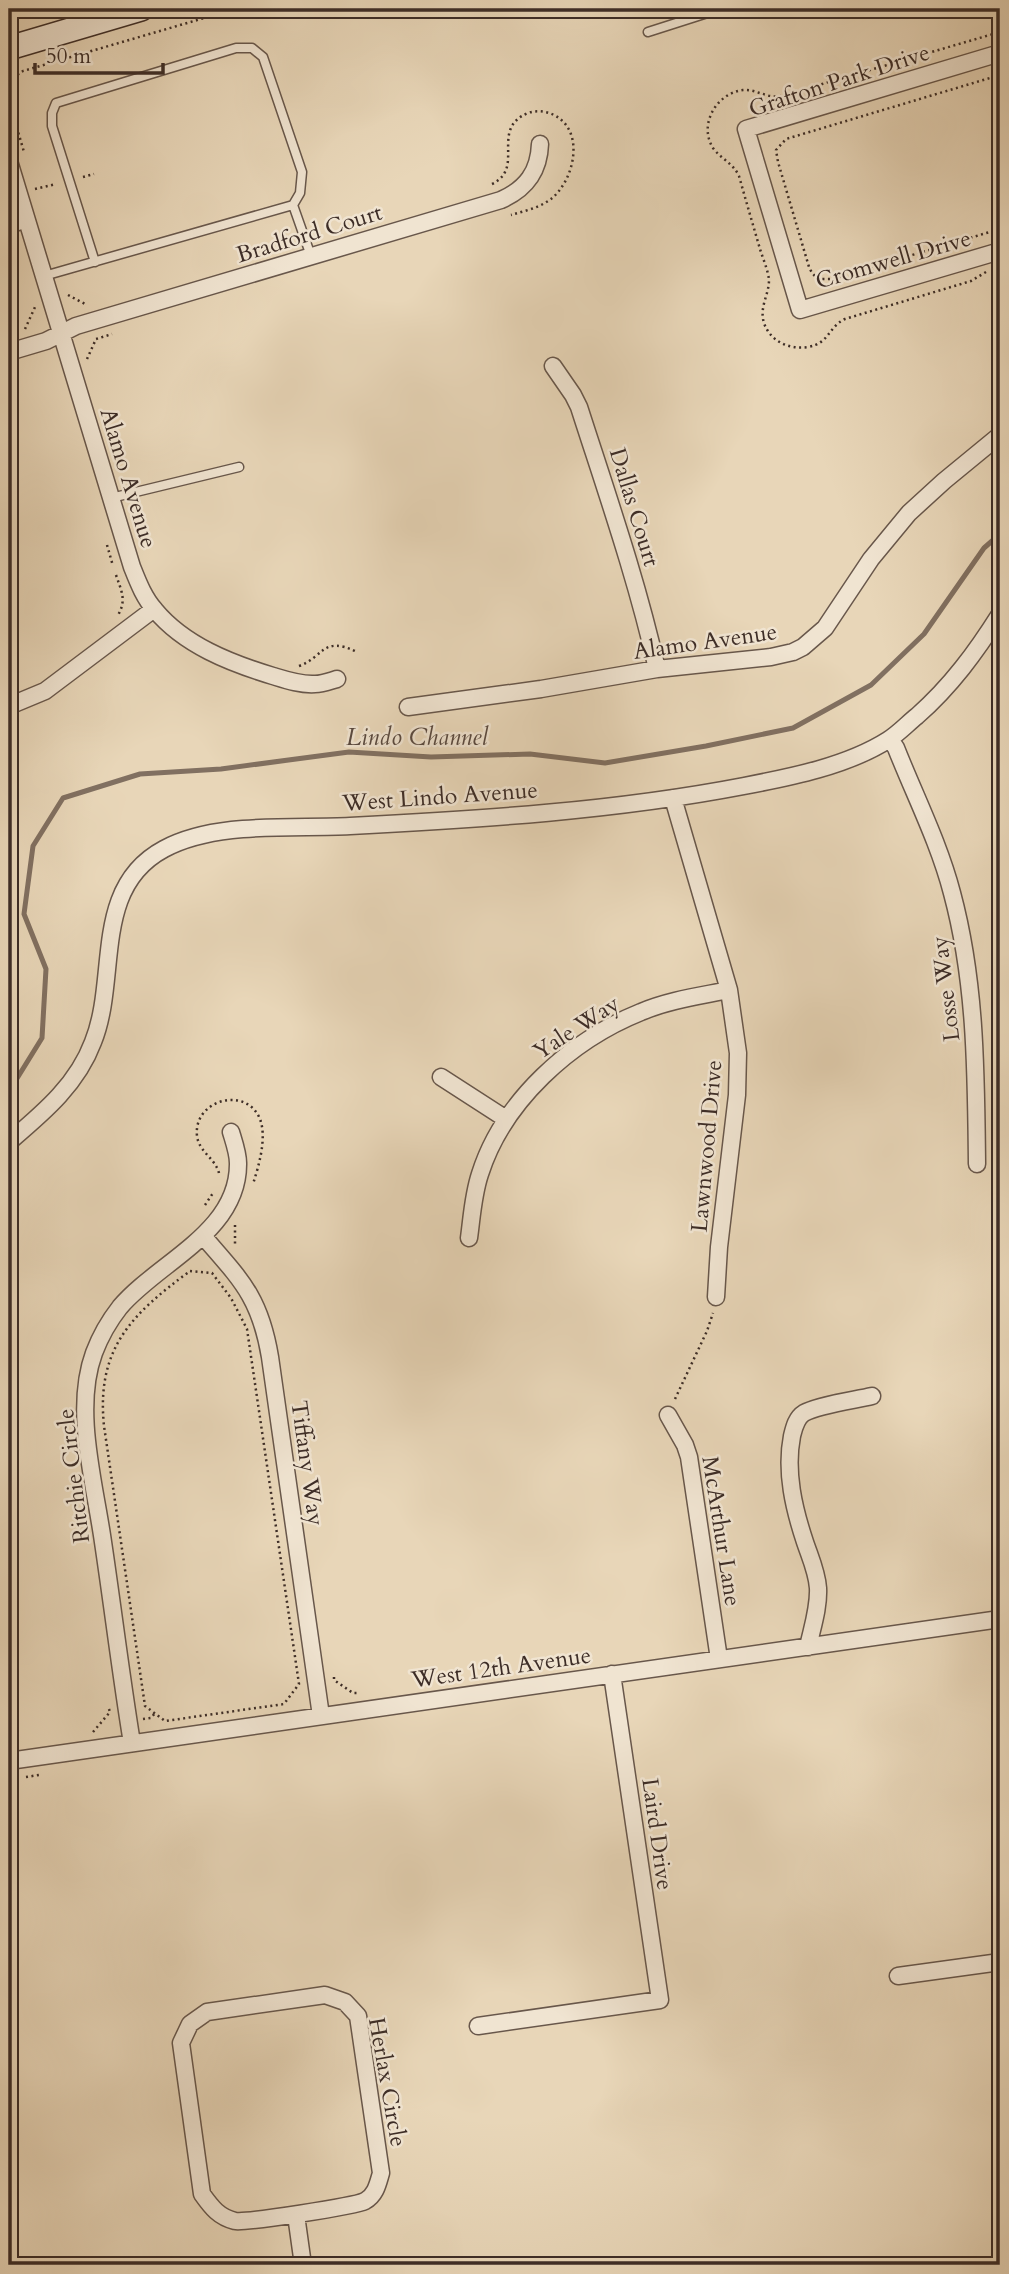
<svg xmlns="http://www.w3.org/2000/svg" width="1009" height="2274" font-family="Cardo,serif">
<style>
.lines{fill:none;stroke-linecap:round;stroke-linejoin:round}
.stream{stroke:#817061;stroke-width:5}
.lane-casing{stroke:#68574b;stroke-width:11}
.street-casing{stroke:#68574b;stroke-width:19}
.secondary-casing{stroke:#3d2d27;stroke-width:26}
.path{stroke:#3d2d27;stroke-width:2.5;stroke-dasharray:2 3.5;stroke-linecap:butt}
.lane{stroke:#f0e4d1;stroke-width:8}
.street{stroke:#f0e4d1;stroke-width:16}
.secondary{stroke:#f0e4d1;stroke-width:23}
.labels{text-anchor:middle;stroke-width:5;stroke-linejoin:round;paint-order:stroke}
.street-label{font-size:23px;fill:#3d2d27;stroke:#f0e4d1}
.water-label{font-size:24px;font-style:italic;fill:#59493f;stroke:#f0e4d1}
</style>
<rect width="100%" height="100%" fill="#e8d6b8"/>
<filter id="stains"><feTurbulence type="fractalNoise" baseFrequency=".00286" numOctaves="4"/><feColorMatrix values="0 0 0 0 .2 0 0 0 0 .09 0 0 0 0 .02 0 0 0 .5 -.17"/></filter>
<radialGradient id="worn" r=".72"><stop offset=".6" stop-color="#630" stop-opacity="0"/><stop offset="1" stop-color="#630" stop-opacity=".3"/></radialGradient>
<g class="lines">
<!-- stream -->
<path class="stream" d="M9,1084L16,1080L42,1038L46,969L24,914L33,846L63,798L140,774L221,769L349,752L431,757L530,754L605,763L706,746L793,728L871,685L924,634L984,548L1000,534"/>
<defs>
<path id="lane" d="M392,13L407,9
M648,32L720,9
M293,205L311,256
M9,229L28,223
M44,276L293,205L300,193L302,172L263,57L252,48H236L56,103L52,113V126L95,262
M111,498L239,467"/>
<path id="street" d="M1000,53L746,129L800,310L1000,251
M9,161L132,567C138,582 144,598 155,610C184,645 230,663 273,676C286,680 301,685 315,684C323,684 330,681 337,679
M9,352L46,341L76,326L501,200C526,189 539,172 540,144
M553,366L573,395L579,407C607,494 637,580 657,669
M9,706L45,691L154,609
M408,707L541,689L657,669L771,657L793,652L803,647L825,628L871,559L909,513L944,481L1000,435
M890,739L896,748C915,796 939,843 952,893C976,982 976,1073 977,1164
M673,798L729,990L738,1053L737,1095L719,1247L716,1297
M441,1077L506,1119
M9,1142C43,1113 77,1085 93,1042C119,978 91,888 164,849C216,821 292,829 350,826C482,819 614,811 744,786C791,777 847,766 888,740C899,733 907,724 917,716C951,686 976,652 1000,614
M203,1236C241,1280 260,1297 270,1357L321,1716
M469,1238C472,1216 473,1195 480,1174C503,1101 571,1040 641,1012C669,1000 700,996 729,990
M668,1415L685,1445L689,1457L719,1659
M808,1647C812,1628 819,1608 818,1588C817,1572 810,1557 805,1542C794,1509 785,1472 792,1436C794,1428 796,1418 804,1413C818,1405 855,1400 872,1396
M132,1743C121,1676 113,1609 103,1542C95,1484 73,1410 94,1353C100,1337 109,1321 120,1307C158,1262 239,1232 238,1163C238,1153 234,1142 231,1132
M9,1761L1000,1619
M898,1976L1000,1962
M325,1995L345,2002L358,2016L381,2173C378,2183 376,2195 365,2201C355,2206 246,2223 235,2221C219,2217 212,2208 202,2194L181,2043L190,2024L207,2012Z
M478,2026L660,2000L612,1674
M296,2215L303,2265"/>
<path id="secondary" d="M9,48L141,9"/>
</defs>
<!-- lane casing -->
<use href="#lane" class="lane-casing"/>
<!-- street casing -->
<use href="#street" class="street-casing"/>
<!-- secondary casing -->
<use href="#secondary" class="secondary-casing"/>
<!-- path -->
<path class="path" d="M9,20L47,9
M1000,75L786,139L776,150L778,162L809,267L812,273L818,279H831L1000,229
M9,89L19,73L23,71L235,9
M9,101L24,152
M83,177L94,174
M492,184C526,168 489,129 528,113C536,110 546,111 554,115C586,131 574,181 551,199C539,208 524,211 511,215
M35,189L56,184
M986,272L971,281L845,319C828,327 830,343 808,347C789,350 770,341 764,323C759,307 769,295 769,280C768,270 763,259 760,249C753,225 746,201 739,176C733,163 721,159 713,148C698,124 717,93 743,90C757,89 767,99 781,96L1000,32
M68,295L87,305
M25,329L35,307
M87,359L96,339L112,334
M107,545L113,566
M116,575C121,590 127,600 118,615
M299,666C324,657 322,636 355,651
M9,679L19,683
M9,739L17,735
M219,1173C215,1158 199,1152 197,1136C193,1100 246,1085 260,1119C267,1138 259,1165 253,1184
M205,1205L213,1193
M235,1225V1246
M190,1271L212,1273L231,1298L247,1329L299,1684L284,1704L165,1721L145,1706L104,1426C96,1348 132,1314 190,1271Z
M675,1399L707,1331L713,1313
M334,1677V1680L353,1693H359
M143,1719L151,1718L155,1713
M93,1732L110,1712L109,1709
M26,1777L39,1775
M9,2202L11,2212L9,2226"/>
<!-- lane -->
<use href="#lane" class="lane"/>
<!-- street -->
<use href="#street" class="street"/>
<!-- secondary -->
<use href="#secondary" class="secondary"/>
</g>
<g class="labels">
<!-- street labels -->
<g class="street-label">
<text transform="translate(839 80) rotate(-18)" y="8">Grafton Park Drive</text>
<text transform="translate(309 233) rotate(-17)" y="8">Bradford Court</text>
<text transform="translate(893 259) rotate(-16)" y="8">Cromwell Drive</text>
<text transform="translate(129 478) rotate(73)" y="8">Alamo Avenue</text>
<text transform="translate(635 507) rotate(73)" y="8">Dallas Court</text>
<text transform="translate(705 641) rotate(-8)" y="8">Alamo Avenue</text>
<text transform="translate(440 796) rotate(-4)" y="8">West Lindo Avenue</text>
<text transform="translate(945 989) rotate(-97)" y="8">Losse Way</text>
<text transform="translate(576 1027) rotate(-33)" y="8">Yale Way</text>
<text transform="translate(706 1146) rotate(-85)" y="8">Lawnwood Drive</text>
<text transform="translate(308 1463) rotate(82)" y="8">Tiffany Way</text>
<text transform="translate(73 1476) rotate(-97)" y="8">Ritchie Circle</text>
<text transform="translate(722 1531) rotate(81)" y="8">McArthur Lane</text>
<text transform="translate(501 1667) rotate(-8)" y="8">West 12th Avenue</text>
<text transform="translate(658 1834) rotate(82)" y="8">Laird Drive</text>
<text transform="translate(388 2082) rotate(80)" y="8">Herlax Circle</text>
</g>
<!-- water labels -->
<g class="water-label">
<text x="417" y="745">Lindo Channel</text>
</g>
</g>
<!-- margin -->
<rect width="1009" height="2274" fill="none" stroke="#e8d6b8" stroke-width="35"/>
<rect x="10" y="10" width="988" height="2253" fill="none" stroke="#3d2d27" stroke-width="3.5"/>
<rect x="18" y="18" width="974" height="2239" fill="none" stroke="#3d2d27" stroke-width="2"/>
<!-- scale -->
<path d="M35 63v10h128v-10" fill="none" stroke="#3d2d27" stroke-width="3.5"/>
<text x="46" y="63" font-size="21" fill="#3d2d27" stroke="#f0e4d1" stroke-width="5" paint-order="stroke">50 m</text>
<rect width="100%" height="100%" filter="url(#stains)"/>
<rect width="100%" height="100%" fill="url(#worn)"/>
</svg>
